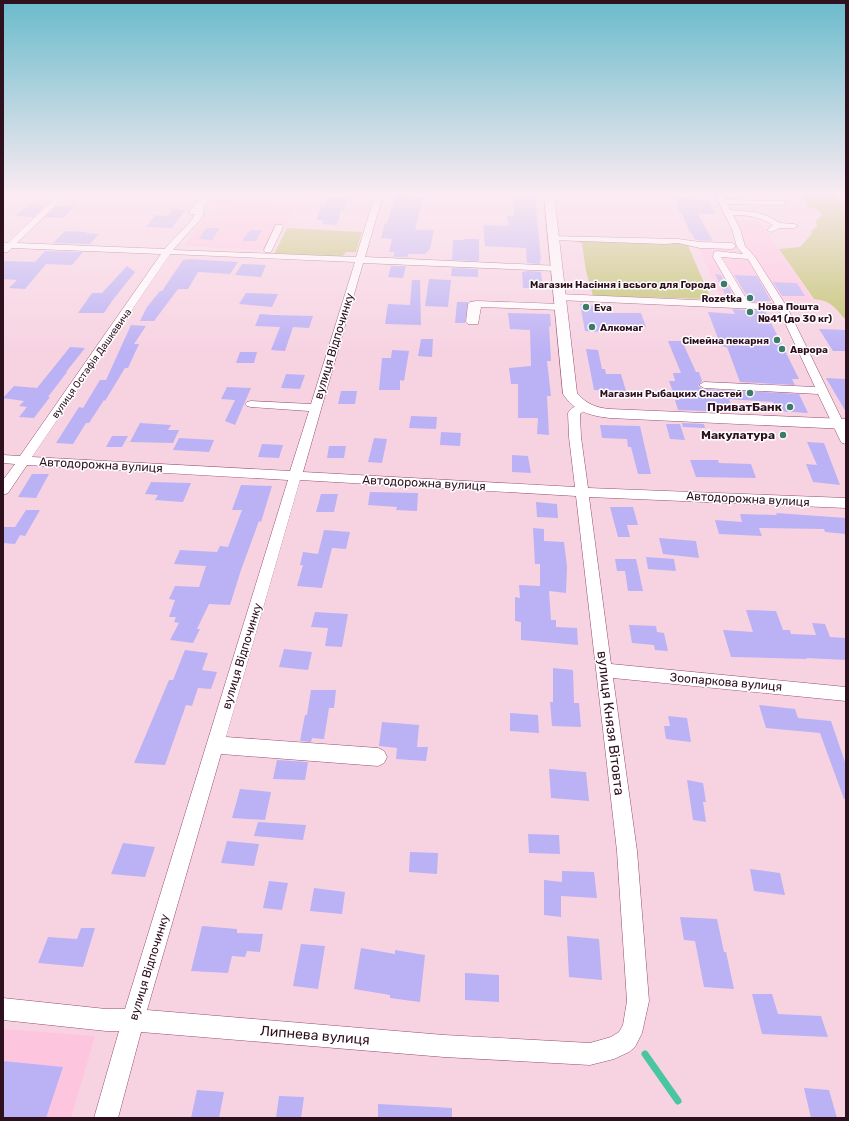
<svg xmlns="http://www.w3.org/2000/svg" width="849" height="1121" font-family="Rubik,sans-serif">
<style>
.built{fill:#fec5de}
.green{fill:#bfc269}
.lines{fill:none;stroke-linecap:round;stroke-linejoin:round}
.stream{stroke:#4ac5a1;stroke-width:7}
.building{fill:#bbb1f5}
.minor-casing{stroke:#974c71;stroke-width:1}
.major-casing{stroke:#974c71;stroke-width:1}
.minor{fill:#fff;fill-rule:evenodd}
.major{fill:#fff;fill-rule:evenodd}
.poi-dot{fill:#3d7a67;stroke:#fff;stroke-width:1.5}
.labels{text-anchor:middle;stroke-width:3;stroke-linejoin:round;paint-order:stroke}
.far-poi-label{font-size:10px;font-weight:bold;fill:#2f101f;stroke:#fff;text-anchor:end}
.far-street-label{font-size:10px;fill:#2f101f;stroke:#fff}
.street-label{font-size:12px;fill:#2f101f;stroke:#fff}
.poi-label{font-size:12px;font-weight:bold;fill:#2f101f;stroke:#fff;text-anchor:end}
.near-street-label{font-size:14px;fill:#2f101f;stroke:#fff}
</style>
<rect width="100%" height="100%" fill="#f7d3e2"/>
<!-- built -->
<path class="built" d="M216,201L293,205L291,215L273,250L184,246Z
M730,220L759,221L814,301L721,299L698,246H746Z
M3,1029L95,1036L71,1118H3Z"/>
<!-- green -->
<path class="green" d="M801,195H832L840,201L846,202V320C834,307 832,301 814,299L779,249L800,247L811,235L812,230L817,227L816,221L822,214L818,210L806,206V199Z
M287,228L362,232L356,252H346L342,257L274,254Z
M570,240L686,241L711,299L593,296L586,271L582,243Z"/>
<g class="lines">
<!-- stream -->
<path class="stream" d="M645,1054L678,1101"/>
</g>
<!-- building -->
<path class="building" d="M396,195H411L410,198H423L415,230H434L430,249H429L428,252H426L425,254H408L407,257H393L395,252H389L392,239L381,238L385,223H387Z
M514,196L535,197L541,259H540V264L527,263L526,248L485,246L483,225L509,226L507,216H514Z
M328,198H348L344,211L341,210L337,225L322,224L323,220H316L321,206L324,207Z
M676,198L708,200L715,214H698L713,241L695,240L692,233H690L682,213H679Z
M30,204L45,205L33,217L15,216Z
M57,206H75L63,218L45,217Z
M172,209L185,210L172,228L146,227L155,215L168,216Z
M206,228H220L212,240L199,239Z
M250,230H262L256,241H242Z
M65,231L87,232L86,233L99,234L90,244L53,243Z
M464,239H479V261L452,260L453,240H464Z
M45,251L83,252L72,265L46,264L25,289L9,288L17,280L3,279V261L35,262Z
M190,259L238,262L230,274L198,272L188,289H178L154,321H140L147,307L160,291H162L183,260Z
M242,264L266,265L261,277L235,275Z
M127,266L135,272L112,301L104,313H78L92,293H102Z
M391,266H406L403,278L388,277Z
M452,268L478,269V277L451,276Z
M528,271L541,272L543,288H523L522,272Z
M715,274L721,275L736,300H728Z
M734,275L757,276L771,301L751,302Z
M429,279L451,280L448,307L425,306Z
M412,280H420L421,325L385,324L388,304L410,305Z
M773,282L797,283L805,296H782Z
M246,293L278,294L272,307L239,304Z
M457,302H468L465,323H455Z
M580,304L596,306L599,313H641L646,327L603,326L605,332L585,331Z
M732,309L765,311L799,379H792L795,385L740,382L727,347L721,346L708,312L735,314Z
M508,313L550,314L551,327L549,326L551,361H547L551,396H547L549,435L537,434L538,418H518V384H511L509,368L531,366L530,330L510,329Z
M260,314L273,315L313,316L309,328L293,327L285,351L271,350L280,327L255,326Z
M131,325L146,326L134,344H139L128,368H125L105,401L104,400L89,423H86L73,444L56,443L79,407L83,408L100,380H106Z
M819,329L846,330V351H833Z
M421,339H433L432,357L418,356Z
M668,341H682L696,372H699L702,381L698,386L703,389L799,394L808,413L777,411L773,402L729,399L731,405L726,404L729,412L678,410L675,400H676L669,381H675L673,373H681Z
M70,347L85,348L66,372H67L48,397H50L34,418L19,417L27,407L19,406L24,401L3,398L14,386L37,388Z
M586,349L598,350L602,369H605L606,374H621L626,391L594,390Z
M392,350L409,351L404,381L400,380V390H379L382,358H391Z
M240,352H257L254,363H236Z
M286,374L305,375L300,389L281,388Z
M826,378L846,379V412Z
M227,387L251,388L235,425L225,421L235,400L221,399Z
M341,391H357L355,404H338Z
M411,416L437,417L436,429L409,428Z
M140,423L171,425L168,430H179L173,443L130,442Z
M682,423L704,424L705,428L683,427Z
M666,424H680L685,440L670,439Z
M600,425L640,426L651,474H638L631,447H628L627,439L602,438Z
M441,432L461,433L460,446L440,445Z
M112,436H128L122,447H106Z
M179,438L214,440L209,452L173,450Z
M374,438L387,439L382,463L368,462Z
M807,442L824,443L840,485L813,482L806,464L817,465Z
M262,444L283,445L279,458L258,457Z
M329,446H346L344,458H327Z
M512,455L528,456L531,473L512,472Z
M690,460H718L719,463L751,464L756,478L696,477Z
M32,474H49L36,498L18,497Z
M151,482L191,483L183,502L155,500L158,495L145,494Z
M241,485L272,486L261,522L259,521L241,570L230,605L209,604L197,629H200L193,643L170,640L179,623L174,622L176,617H169L175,600L169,599L175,586L199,587L206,566L174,564L180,550L217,552L220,546L228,547L242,510H232Z
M370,492L418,493L417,511L396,510L397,507L368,505Z
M321,494H338L334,512H316Z
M536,502L557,504L558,518L537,517Z
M610,507H633L638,525H627L630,537H618Z
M26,510H40L25,536L20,535L15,544L3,543V527H15Z
M776,513L846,518V534L825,532L824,529L759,528L762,536L719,534L715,520L742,522L740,514L777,515Z
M533,528L544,529V541L564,542L567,566L566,593L549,591L551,620H556V627L577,628L578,645L521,640V622L515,621V597L520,598L519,585L540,586V564H535Z
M324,530L350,532L346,549L332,548L322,588L297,586L303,565H300L303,552L318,554Z
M659,538L696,541L699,558L663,554Z
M646,557L674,559L676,571L648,569Z
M615,559H636L643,591H628L625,571H617Z
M746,610L776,611L783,630H790L791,634L816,635L812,623L825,624L830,637L846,638V660L806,658L807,659L731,657L723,630L753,632Z
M315,612L348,614L342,647L325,646L328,628L311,627Z
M629,625L656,626L657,632L664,633L668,651L655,650L654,645L632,643Z
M284,649L312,652L308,670L279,667Z
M185,650L208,653L202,670L217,672L211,689L198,688L192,706L186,705L165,765L134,763L169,680H173Z
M553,668L573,670L574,703H579L581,727L552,726L550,702H553Z
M311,690H336L334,708H329L324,739L312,738L311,742L300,741L305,715H307Z
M759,705L795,709L798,718L831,721L846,765V799H844L820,733L766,728Z
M510,713L538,715L539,733L510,731Z
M668,716L687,718L691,742L666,739L664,726H670Z
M382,722L419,725L417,747H428L426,761L396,759L397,748L379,746Z
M277,760L308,762L305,780L273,779Z
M549,769L586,772L589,801L551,798Z
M687,780L703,783L706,802H703L706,822L693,820Z
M240,789L271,792L265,820L232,818Z
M258,822L306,825L303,840L254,836Z
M528,834L559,835L560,854L529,853Z
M227,841L259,844L254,866L221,863Z
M123,843L155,847L145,877L111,874Z
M410,852L438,853L437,874L409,872Z
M750,869L780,873L785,895L754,891Z
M562,871L594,872L597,898L561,896V917L544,915V880L562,882Z
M269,881L288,883L282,910L263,908Z
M314,888L345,892L342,914L310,911Z
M680,917L717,919L724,952H726L734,989L704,987L695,941L684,940Z
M202,926L237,929V933L263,934L260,952L247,951L245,957L232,956L228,973L191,971Z
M81,928H95L83,967L38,963L48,937L77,939Z
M567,936L599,939L602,980L569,977Z
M301,944L325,946L318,989L293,986Z
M361,948L395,954V950L425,955L420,1002L390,998V995L354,989Z
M465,973L499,975V1002L465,1000Z
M752,994H772L778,1014L821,1016L828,1037L762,1034Z
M3,1061L63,1067L46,1118H3Z
M804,1088L829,1090L837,1118H811Z
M197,1090L224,1092L219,1118H191Z
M279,1096L304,1097L301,1118H276Z
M378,1104L452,1108V1118H378Z"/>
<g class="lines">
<defs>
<path id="minor" d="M58,195H66L17,243L165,249C172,239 192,223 195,214H190V210L204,195H212L204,206L203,216L199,221L173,250L356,257L375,195H383L365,257L560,266L561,268L560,270L557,271L363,263L303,472L575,487L569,437L568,413C572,407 579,403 586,405L588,407L580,414L581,437L588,488L846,498V508L589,497L611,664L846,687V701L613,678L637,851L649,1001L642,1033L635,1047L629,1052L614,1059L590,1065L444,1057L141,1032L118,1118H94L119,1031H106L3,1020V998L106,1009H125L288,480L27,465L8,493L3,495V480L15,464L3,463V455L20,456L161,254L12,248L8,252H3V242L8,243ZM170,254L355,262L311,404L251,401L247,402L245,404L247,406L251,407L309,411L290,471L32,457ZM300,480L576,496L617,851L627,1001L623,1025L619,1032L611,1037L590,1043L444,1035L147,1010L221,754L378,766L384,763L387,757L384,751L378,748L226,737Z
M715,195H723L725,200L783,201L787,203L783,205L727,204L730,210L754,212L768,216L780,223L794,224L798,226L794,228H780L771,232L767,230L773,225C760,217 748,215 733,215L740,229L745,246L755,257L787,307L846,428V444L842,443L840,440L818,394L704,388L699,385L704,382L815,387L779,310L559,300L554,297L559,294L739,302L713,257L714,252L717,251L743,254L737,247L732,229ZM721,257L748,259L775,304L750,303L746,298Z
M276,225H282L283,227L271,252H265L264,250Z
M550,236L678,239L700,242L732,243L736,246L732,249L700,248L678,243L665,244L553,240H550L549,238Z
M477,301L560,304L565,307L560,310L481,307L478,324H468L466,322L468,304L470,302Z"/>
<path id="major" d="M544,195H554L577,393C586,404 597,408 610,409L846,419V429L610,418C590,416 574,411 563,394Z"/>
</defs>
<!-- minor casing -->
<use href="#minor" class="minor-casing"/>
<!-- major casing -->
<use href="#major" class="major-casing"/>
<!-- minor -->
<use href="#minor" class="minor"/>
<!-- major -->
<use href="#major" class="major"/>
</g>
<!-- sky -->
<linearGradient id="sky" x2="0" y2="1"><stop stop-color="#69bbcc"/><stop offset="0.55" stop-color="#fbebf2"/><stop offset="1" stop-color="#fbebf2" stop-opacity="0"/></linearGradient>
<rect width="849" height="352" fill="url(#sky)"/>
<!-- markers -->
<g class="poi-dot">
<circle cx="724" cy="284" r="4"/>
<circle cx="750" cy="298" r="4"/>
<circle cx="586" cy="307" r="4"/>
<circle cx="750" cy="312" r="4"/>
<circle cx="592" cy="327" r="4"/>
<circle cx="777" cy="340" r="4"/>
<circle cx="782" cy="349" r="4"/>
<circle cx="750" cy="393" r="4"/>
<circle cx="790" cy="407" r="4"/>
<circle cx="783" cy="435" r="4"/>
</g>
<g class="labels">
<!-- far-poi labels -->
<g class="far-poi-label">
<text x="716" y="288">Магазин Насіння і всього для Города</text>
<text x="742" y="302">Rozetka</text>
<text x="758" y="310" text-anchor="start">Нова Пошта<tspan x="758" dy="12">№41 (до 30 кг)</tspan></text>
<text x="594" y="311" text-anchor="start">Eva</text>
<text x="600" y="331" text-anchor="start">Алкомаг</text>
<text x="769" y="344">Сімейна пекарня</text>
<text x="790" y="353" text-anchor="start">Аврора</text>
<text x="742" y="397">Магазин Рыбацких Снастей</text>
</g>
<!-- far-street labels -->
<g class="far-street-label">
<text transform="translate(91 363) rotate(-55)" y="4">вулиця Остафія Дашкевича</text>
</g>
<!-- street labels -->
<g class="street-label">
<text transform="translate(334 346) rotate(-73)" y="4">вулиця Відпочинку</text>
<text transform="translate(101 465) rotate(3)" y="4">Автодорожна вулиця</text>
<text transform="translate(424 483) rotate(3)" y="4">Автодорожна вулиця</text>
<text transform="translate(748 499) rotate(3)" y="4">Автодорожна вулиця</text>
<text transform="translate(242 656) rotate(-73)" y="4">вулиця Відпочинку</text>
<text transform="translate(726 682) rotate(5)" y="4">Зоопаркова вулиця</text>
<text transform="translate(149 967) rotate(-73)" y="4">вулиця Відпочинку</text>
</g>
<!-- poi labels -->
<g class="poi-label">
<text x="782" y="411">ПриватБанк</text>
<text x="775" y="439">Макулатура</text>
</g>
<!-- near-street labels -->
<g class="near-street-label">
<text transform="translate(611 723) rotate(83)" y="5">вулиця Князя Вітовта</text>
<text transform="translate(315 1035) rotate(5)" y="5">Липнева вулиця</text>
</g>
</g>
<!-- border -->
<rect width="849" height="1121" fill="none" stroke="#2f101f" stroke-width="8"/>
</svg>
